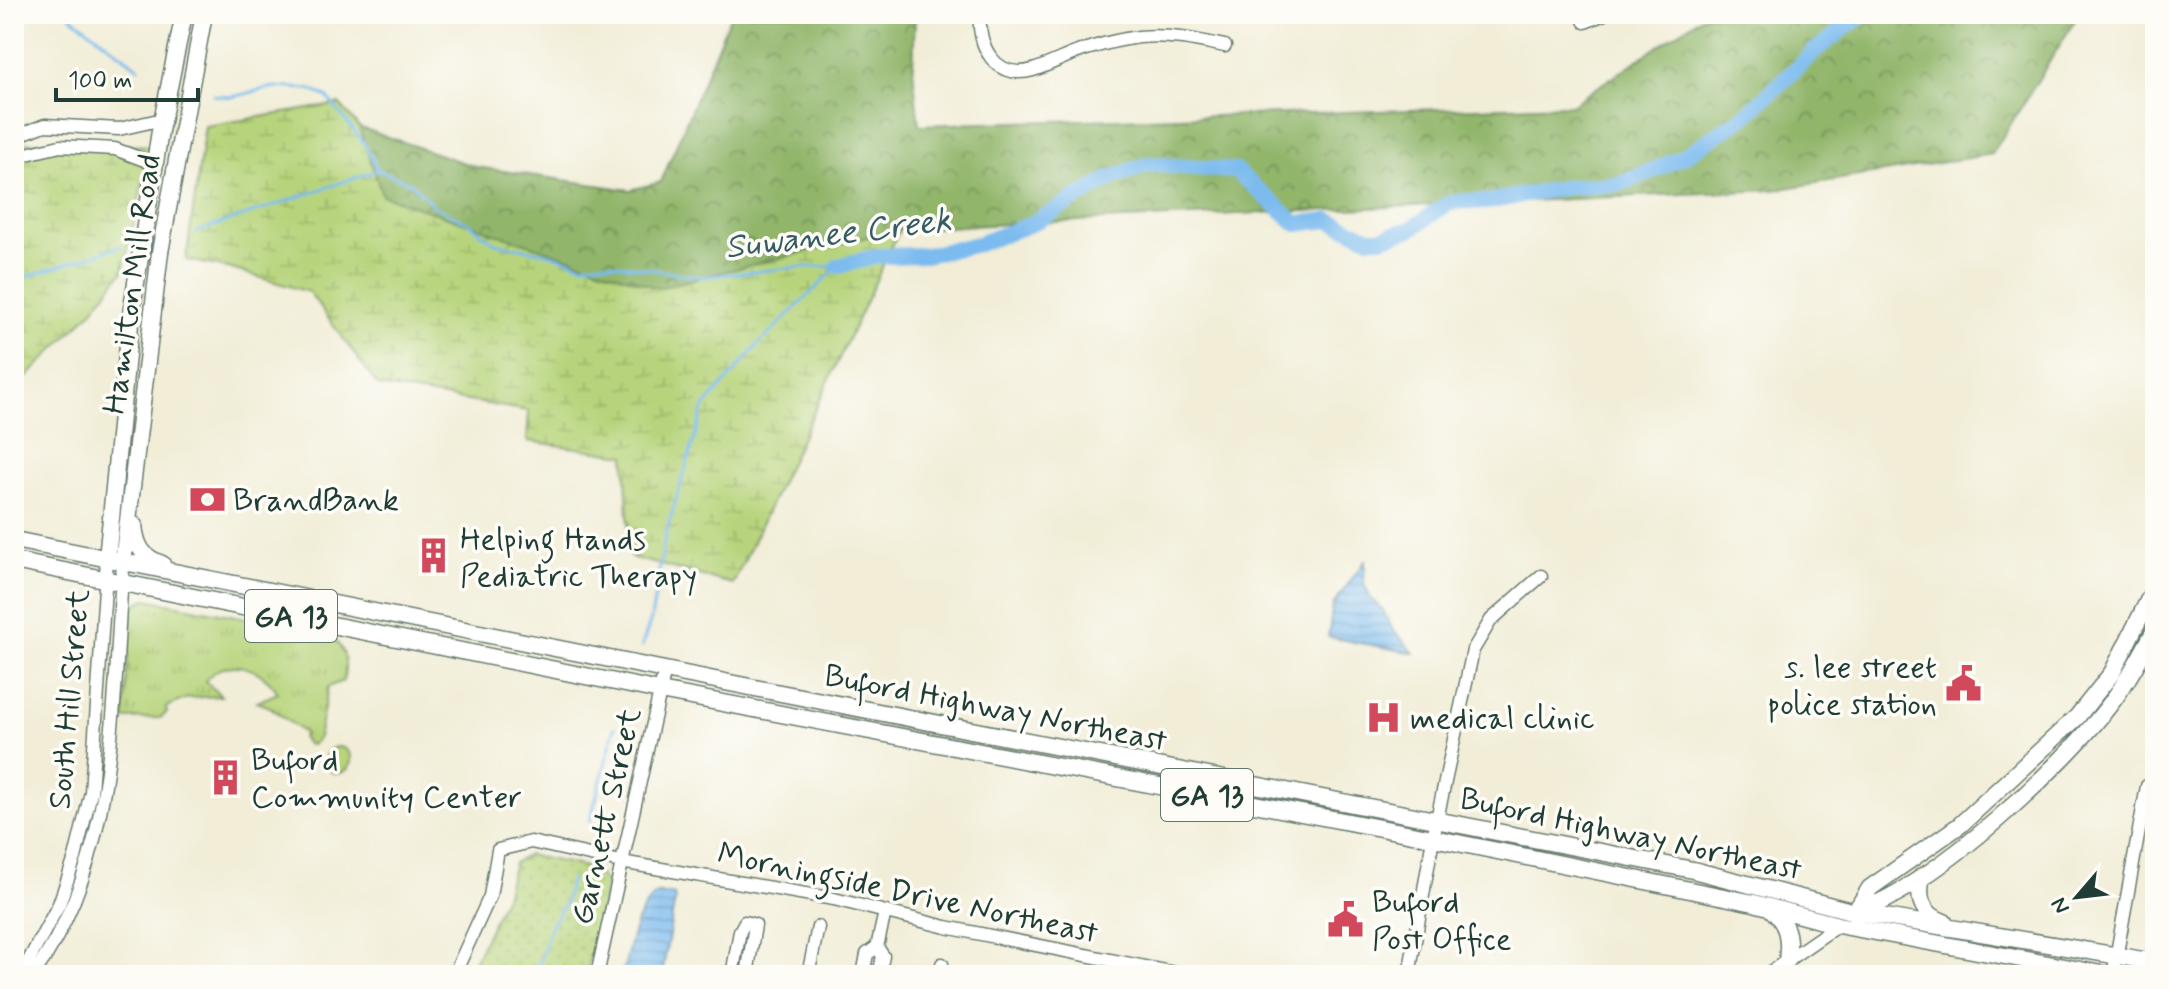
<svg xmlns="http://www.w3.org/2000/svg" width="2169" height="989" font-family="Mynerve,sans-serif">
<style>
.grass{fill:url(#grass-tufts);stroke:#6b8858;stroke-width:2}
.forest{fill:url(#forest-crowns);stroke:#587a50;stroke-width:2}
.wetland{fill:url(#wetland-marsh);stroke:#6b8858;stroke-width:2}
.park{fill:url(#park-dots);stroke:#6b8858;stroke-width:2}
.water{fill:url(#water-rules);stroke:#4d7c92;stroke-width:2}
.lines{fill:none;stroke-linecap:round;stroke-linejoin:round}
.stream{stroke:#7bbbef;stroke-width:3}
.river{stroke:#7bbbef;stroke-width:16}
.minor-casing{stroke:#687b6d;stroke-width:15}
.major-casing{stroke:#687b6d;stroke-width:19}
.minor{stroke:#fff;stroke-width:12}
.major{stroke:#fff;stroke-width:16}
.labels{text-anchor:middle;stroke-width:7;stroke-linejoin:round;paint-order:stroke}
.shield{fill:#fdfcf7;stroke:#62766e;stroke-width:2}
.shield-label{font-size:30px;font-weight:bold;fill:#1f3d34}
.street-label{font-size:32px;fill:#1f3d34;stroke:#fdfcf7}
.poi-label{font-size:32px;fill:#1f3d34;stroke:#fdfcf7;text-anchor:start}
.water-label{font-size:34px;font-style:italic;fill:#365c63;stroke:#fdfcf7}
</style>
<defs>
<pattern id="grass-tufts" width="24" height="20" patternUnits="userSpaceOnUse" patternTransform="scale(2)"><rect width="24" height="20" fill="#b7d47b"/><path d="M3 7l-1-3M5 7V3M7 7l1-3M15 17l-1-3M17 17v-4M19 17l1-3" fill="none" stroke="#9db76b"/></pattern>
<pattern id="forest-crowns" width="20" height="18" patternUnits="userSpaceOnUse" patternTransform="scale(2)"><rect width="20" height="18" fill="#91b66b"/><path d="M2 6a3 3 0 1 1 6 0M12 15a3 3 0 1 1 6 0" fill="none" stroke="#769559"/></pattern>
<pattern id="wetland-marsh" width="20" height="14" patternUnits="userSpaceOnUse" patternTransform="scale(2)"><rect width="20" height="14" fill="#b7d47b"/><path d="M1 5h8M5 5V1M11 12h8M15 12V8" fill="none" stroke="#9db76b"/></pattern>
<pattern id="park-dots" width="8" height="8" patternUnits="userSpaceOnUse" patternTransform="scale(2)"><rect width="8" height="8" fill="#b7d47b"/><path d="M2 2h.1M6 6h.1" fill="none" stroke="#9db76b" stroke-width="1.8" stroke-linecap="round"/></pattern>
<pattern id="water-rules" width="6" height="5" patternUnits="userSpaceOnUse" patternTransform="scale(2)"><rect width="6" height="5" fill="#7bbbef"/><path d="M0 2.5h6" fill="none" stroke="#6499c2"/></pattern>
</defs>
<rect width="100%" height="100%" fill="#fdfcf7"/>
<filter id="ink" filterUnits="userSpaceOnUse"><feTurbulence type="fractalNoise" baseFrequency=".0125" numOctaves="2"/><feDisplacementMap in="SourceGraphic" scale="16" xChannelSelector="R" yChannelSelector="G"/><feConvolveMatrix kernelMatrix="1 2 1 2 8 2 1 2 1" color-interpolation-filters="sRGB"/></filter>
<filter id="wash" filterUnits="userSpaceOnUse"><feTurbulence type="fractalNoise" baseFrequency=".006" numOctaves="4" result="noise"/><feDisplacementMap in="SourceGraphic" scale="32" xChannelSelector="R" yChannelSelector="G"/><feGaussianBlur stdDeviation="1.8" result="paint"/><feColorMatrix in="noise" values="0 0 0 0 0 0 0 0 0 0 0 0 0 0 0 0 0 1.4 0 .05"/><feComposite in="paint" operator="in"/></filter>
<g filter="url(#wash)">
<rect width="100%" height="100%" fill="#f1edd7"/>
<!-- grass -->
<path class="grass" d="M146,599L320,632C344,641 349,658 343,681L328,687L318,738L313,744L308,745L302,737L305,734L270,707L257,702L278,693C264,667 225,654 205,681L221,696L187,698L166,707L167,712L160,718L124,719L131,613L135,604Z
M775,702L805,704L1054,755L1028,754Z
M325 760a13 13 0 1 1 26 0a13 13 0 1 1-26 0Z"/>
<!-- forest -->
<path class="forest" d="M731,14H915L913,69L919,125L1571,105L1706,14H2079L1992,154L1774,190L899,229L658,288L382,195L359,127L476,167L630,190L661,182Z"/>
<!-- wetland -->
<path class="wetland" d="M339,104L359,127L382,195L658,288L900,229L733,584L630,557L625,455L527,441L529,411L378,386L309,292L228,268L186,260L205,126Z
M14,142L151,146L123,271L90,313L14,390Z"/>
<!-- park -->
<path class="park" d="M528,855L596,869L606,884L586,975H468L505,896L514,863Z"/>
<!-- water -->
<path class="water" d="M1365,561L1364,584L1371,599L1382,608L1391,627L1414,653L1328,637L1333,605Z
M657,894H673L675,899L662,975H622C630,948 633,912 657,894Z"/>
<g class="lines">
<!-- stream -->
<path class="stream" d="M68,14L139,68
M213,95L232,97L274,87L309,89L327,97L364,143L378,170L411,183L434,206L467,222L495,243L550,254L583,265L604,262L701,277L800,267L838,266
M196,232L378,170
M14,281L121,246
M642,646L651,619L665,536L704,407L757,346L838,266
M590,821L615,727
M536,975L551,925L565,903L571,878"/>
<!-- river -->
<path class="river" d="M838,266L878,256L926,255L978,244L1031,224L1112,178L1148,164L1236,171L1297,224L1329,220L1370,238H1381L1411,229L1447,204L1461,201L1487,202L1567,187L1619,184L1652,171L1686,155L1746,115L1817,49L1863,14"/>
</g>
</g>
<g filter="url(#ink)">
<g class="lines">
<defs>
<path id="minor" d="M980,14C977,45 995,81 1033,70C1052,64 1071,53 1090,48C1106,43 1123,39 1139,37C1169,34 1196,40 1225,46
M1580,14L1585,22L1604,14
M14,137L45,125L119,129L163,119
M14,157L60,146L115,149L155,164
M877,947L883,956L879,975
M21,975L59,904L75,858L91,792L107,559
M33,975C119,856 112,704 123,563
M454,975L490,896L498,850L531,842L621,862L834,899L946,927L1185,975
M597,975L665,669
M732,975L740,931L745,922L755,925L747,975
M808,975L818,927
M863,975L867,954L877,947L885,912
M940,975L942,964
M1409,975L1433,838L1473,650L1491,620L1541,576
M1766,975L1838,925
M2113,975L2147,786"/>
<path id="major" d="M134,525C136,546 142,557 162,564
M14,540L760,689L1693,870L1855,912L2155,962
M107,559L131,314L160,131L184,14
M14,561L660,691L1433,838L1754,903L1838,925L2107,975
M123,563L160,252L204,14
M1922,876C1917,897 1921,914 1944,922
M1770,908C1788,924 1790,937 1787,961
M1859,911C1934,885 2062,768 2111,703C2128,681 2142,654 2155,630
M1855,912L1870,888L1960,825L2077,717L2112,673L2155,587"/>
</defs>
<!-- minor casing -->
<use href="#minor" class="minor-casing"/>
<!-- major casing -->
<use href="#major" class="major-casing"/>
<!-- minor -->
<use href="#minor" class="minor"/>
<!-- major -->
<use href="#major" class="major"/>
</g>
</g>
<!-- icons -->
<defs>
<symbol id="bank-bare" viewBox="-9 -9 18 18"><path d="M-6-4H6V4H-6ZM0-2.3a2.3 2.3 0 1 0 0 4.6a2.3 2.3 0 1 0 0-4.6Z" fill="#d1495b" stroke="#fdfcf7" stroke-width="2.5" paint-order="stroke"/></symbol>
<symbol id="building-bare" viewBox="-9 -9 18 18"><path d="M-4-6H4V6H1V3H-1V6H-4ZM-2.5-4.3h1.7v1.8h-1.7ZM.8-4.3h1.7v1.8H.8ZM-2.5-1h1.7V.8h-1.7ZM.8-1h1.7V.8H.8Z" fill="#d1495b" stroke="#fdfcf7" stroke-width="2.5" paint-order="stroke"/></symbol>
<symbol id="civic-bare" viewBox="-9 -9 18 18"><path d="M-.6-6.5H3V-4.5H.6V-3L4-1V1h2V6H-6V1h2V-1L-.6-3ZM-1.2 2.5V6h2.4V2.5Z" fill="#d1495b" stroke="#fdfcf7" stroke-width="2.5" paint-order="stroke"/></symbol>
<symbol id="hospital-bare" viewBox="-9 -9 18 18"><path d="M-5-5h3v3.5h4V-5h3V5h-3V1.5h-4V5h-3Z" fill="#d1495b" stroke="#fdfcf7" stroke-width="2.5" paint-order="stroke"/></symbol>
</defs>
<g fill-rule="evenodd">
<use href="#bank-bare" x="182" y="474" width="51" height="51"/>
<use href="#building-bare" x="408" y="530" width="51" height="51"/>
<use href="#civic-bare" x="1938" y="658" width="51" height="51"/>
<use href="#hospital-bare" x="1358" y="692" width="51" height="51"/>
<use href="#building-bare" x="200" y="752" width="51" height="51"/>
<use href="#civic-bare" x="1320" y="894" width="51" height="51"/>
</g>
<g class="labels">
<!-- shield labels -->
<g class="shield">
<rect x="245" y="590" width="92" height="52" rx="6"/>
<rect x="1161" y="769" width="92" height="52" rx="6"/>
</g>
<g class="shield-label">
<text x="291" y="626">GA 13</text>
<text x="1207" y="805">GA 13</text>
</g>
<!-- street labels -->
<g class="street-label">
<text transform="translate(131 284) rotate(-82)" y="11">Hamilton Mill Road</text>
<text transform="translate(68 699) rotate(-85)" y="11">South Hill Street</text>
<text transform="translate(996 707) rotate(11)" y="11">Buford Highway Northeast</text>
<text transform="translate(605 816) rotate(-77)" y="11">Garnett Street</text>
<text transform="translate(1631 833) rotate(12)" y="11">Buford Highway Northeast</text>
<text transform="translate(908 892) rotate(12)" y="11">Morningside Drive Northeast</text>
</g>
<!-- poi labels -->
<g class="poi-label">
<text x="233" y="510">BrandBank</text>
<text x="460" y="549">Helping Hands<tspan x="460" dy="37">Pediatric Therapy</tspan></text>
<text x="1937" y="677" text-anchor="end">s. lee street<tspan x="1937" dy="37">police station</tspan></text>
<text x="1410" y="728">medical clinic</text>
<text x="251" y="770">Buford<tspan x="251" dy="37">Community Center</tspan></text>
<text x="1372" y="912">Buford<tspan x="1372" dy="37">Post Office</tspan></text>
</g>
<!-- water labels -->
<g class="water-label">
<text transform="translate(838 232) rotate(-7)" y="12">Suwanee Creek</text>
</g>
</g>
<!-- margin -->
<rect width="2169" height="989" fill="none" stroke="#fdfcf7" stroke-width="48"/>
<!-- north arrow -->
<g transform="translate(2077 897) rotate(242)" stroke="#fdfcf7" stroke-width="6" paint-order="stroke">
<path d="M0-6L14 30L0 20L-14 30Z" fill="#1f3d34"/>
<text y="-12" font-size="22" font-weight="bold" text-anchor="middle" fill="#1f3d34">N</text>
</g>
<!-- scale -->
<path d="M56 88v12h142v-12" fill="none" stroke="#1f3d34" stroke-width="4"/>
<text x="68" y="88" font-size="24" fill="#1f3d34" stroke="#fdfcf7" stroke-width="6" paint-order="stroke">100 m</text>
</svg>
